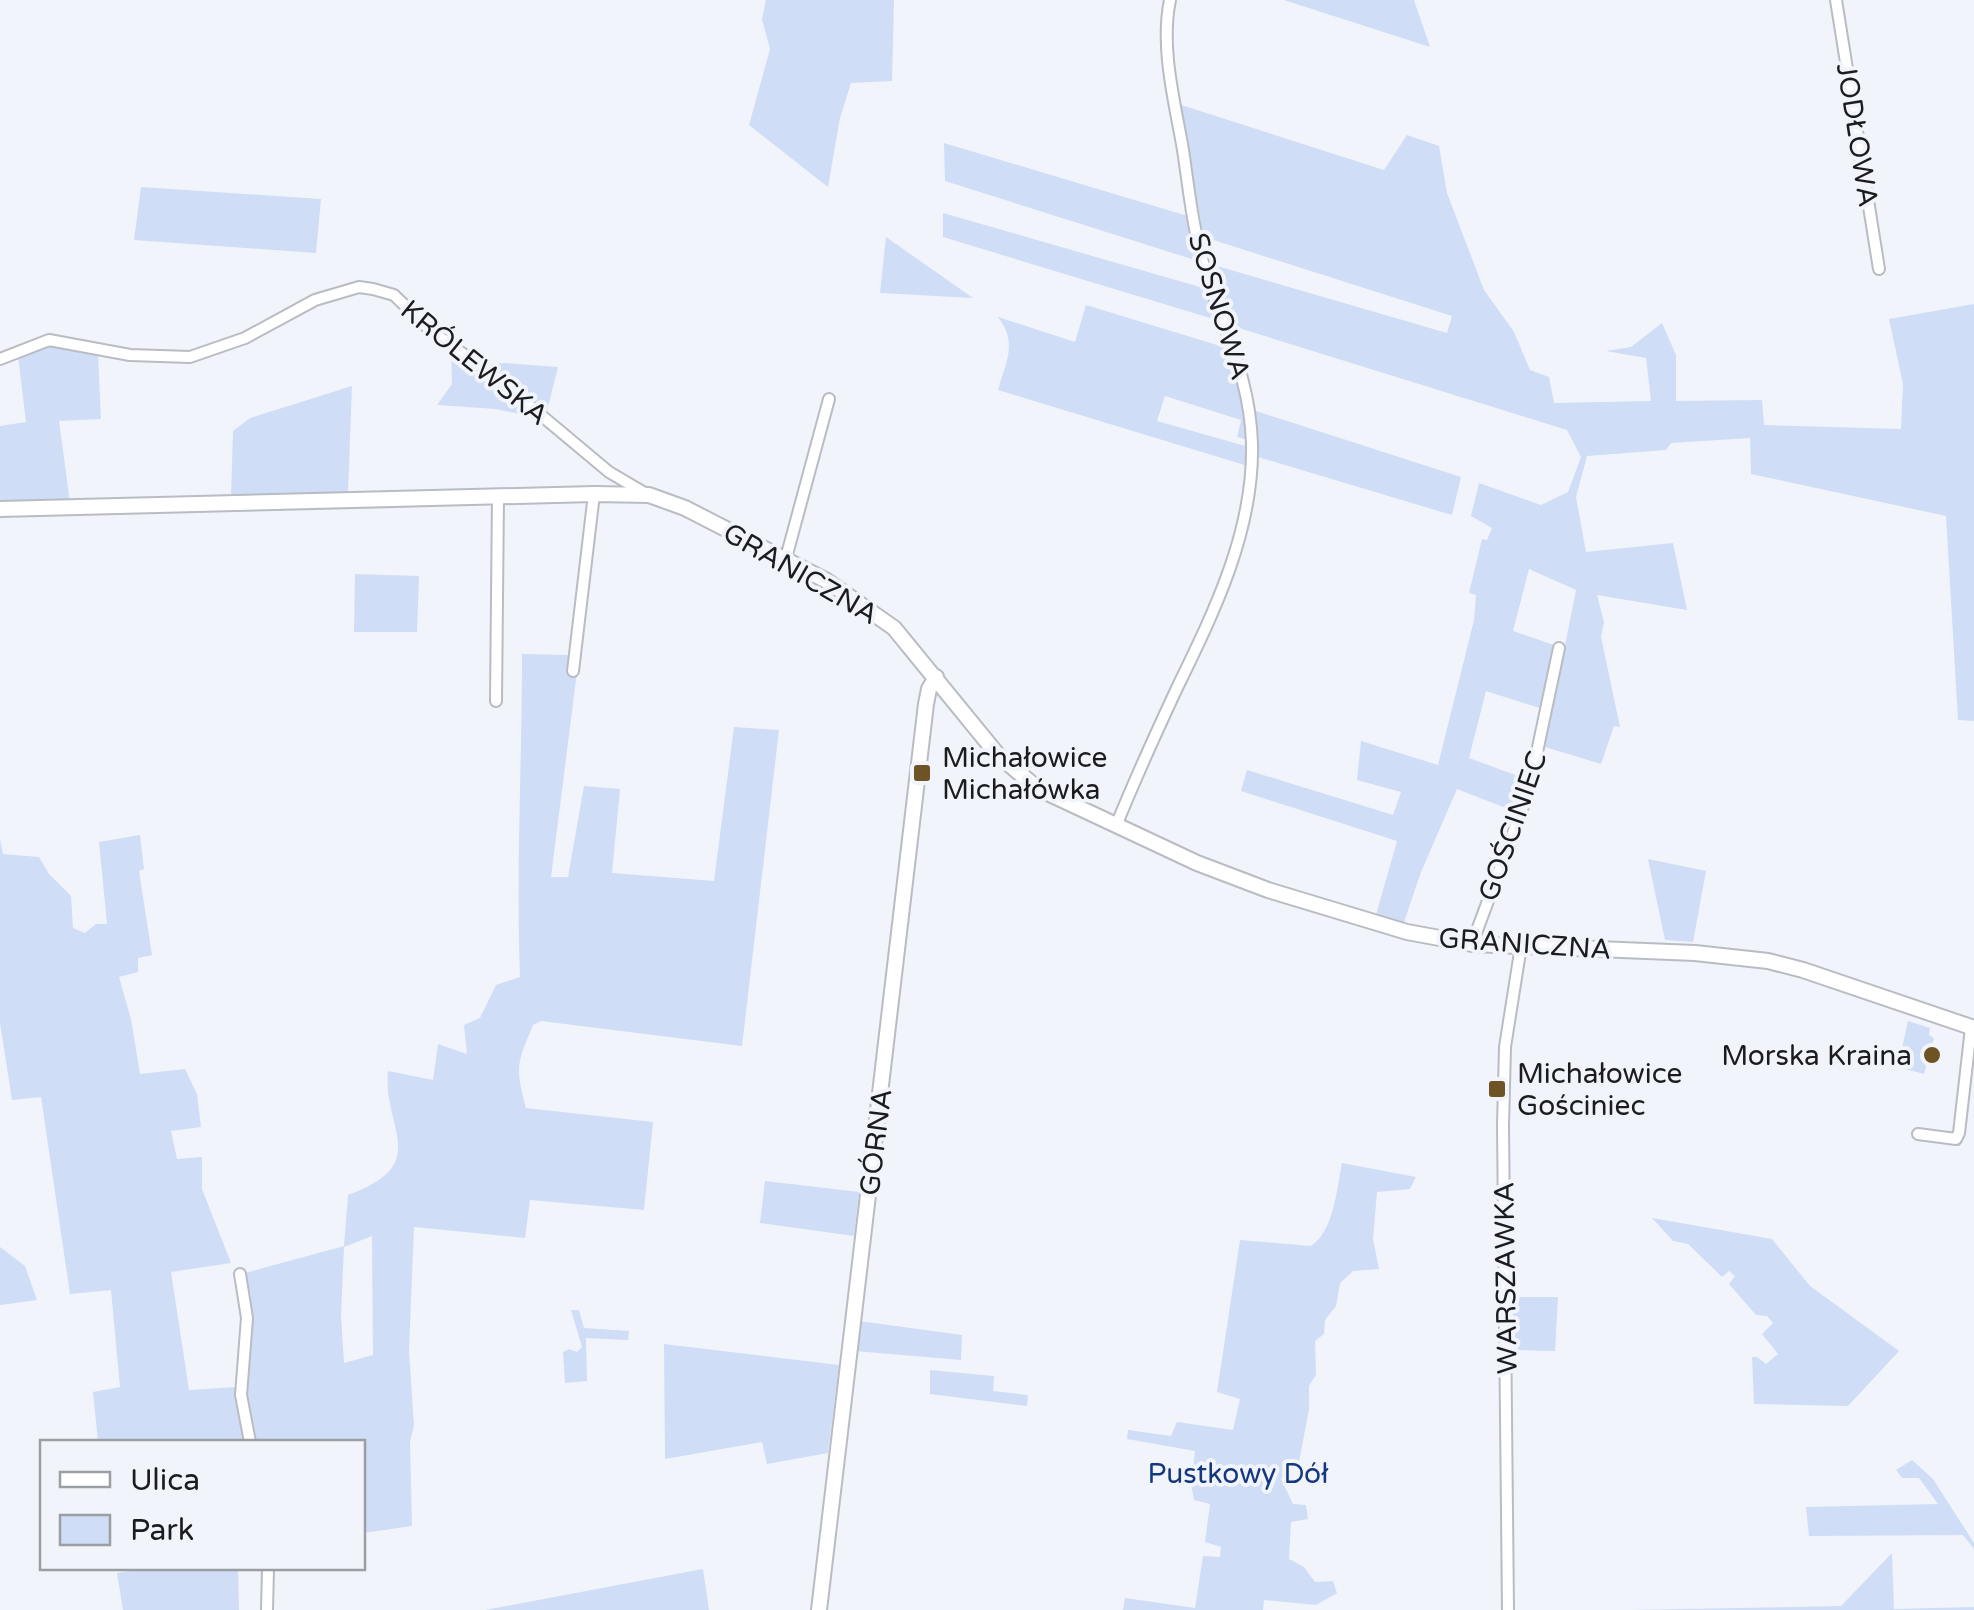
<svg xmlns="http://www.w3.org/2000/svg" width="1974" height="1610" font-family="'Varela Round',sans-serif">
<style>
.green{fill:#d0ddf6;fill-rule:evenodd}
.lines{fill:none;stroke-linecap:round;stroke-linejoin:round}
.minor-casing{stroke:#b9bcc2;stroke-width:14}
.tertiary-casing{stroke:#b9bcc2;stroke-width:18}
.minor{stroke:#fff;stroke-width:10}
.tertiary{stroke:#fff;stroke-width:14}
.poi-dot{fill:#6e5425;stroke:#f1f4fa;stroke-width:4}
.labels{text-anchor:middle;stroke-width:8;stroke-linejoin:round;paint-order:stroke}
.street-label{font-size:28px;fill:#1a1c1e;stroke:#f1f4fa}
.poi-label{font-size:28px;fill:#1a1c1e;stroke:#f1f4fa;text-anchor:start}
.park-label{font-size:28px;fill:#14377f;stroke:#f1f4fa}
</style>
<rect width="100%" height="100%" fill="#f1f4fa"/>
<!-- green -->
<path class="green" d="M766,0H894L892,81L851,83L840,118L828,187L749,125L770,49L762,19Z
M1284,0H1414L1430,47Z
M1178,104L1384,170L1407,135L1439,146L1447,193L1484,290L1514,332L1530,370L1549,377L1554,403L1651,401L1646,358L1606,351L1631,347L1662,323L1676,355V401L1762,400L1764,425L1901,429L1903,384L1889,319L1974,304V721L1958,720L1946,516L1751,474L1750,438L1671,443L1666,450L1587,456L1576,497L1586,552L1673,543L1687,610L1597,595L1604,622L1601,637L1620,727L1614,726L1601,764L1545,747L1576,590L1529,569L1513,631L1557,646L1543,709L1486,691L1469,758L1526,779L1516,812L1457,789L1421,872L1403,925L1376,915L1397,841L1241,791L1247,770L1393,815L1401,792L1357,780L1361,741L1438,765L1474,620L1476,595L1469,593L1482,539L1487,540L1492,528L1471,516L1479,483L1541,505L1568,492L1581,457L1567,430L1229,325L1207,263L1447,333L1452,316L1204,237Z
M944,143L1191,217L1198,261L945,181Z
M141,187L321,199L316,253L134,240Z
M943,213L1207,289L1220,321L943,237Z
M886,237L973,298L880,293Z
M1086,305L1230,349L1238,367L1249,440L1237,437L1241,420L1165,396L1157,421L1249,447L1248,466L998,390C1006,361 1018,343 998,317L1075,342Z
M50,345L98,355L101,419L59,421L70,502L0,504V426L26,422L18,356Z
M451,349L534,417L496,409L437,405L452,384Z
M505,363L558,367L546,415L487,364Z
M352,386L348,492L231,497L233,431L250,418Z
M1256,411L1461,477L1452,515L1258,457Z
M355,574L419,576L417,632H354Z
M522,654L570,655L577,672L551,877H568L584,786L620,789L612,873L714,881L734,727L779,730L742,1046L541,1021L533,1025C517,1064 515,1067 526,1108L653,1122L644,1210L530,1200L525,1238L414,1227L409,1351L414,1426L410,1441L412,1526L363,1533L362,1442H256L247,1403L246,1374L251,1338V1296L245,1273L344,1246L348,1195C434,1164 382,1128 388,1071L433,1080L438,1044L467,1054L464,1025L480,1018L496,985L520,977C516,869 522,761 522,654ZM372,1236L373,1355L344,1363L341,1316L344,1247Z
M140,835L144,869L139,871L152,955L138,958V972L119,977L131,1019L140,1074L185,1069L197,1094L201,1127L171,1131L177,1159L202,1157V1189L231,1263L171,1272L189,1390L236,1387L245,1442H98L93,1392L120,1387L111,1290L70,1294L41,1097L12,1100L0,1023V839L3,854L39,857L49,874L71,896L73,928L85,933L96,924H107L99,842Z
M1648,859L1706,871L1693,942L1665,940Z
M1908,1021L1930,1028L1929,1035L1934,1038L1924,1074L1898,1067Z
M1342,1163L1416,1177L1410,1189L1377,1192L1373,1239L1379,1269L1353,1271L1340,1283L1336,1306L1325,1320L1324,1334L1315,1341L1316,1375L1309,1386V1409L1299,1462L1281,1479L1293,1504L1306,1505L1308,1519L1291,1522L1289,1559L1304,1567L1315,1582L1333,1581L1337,1593L1316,1605L1264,1600L1263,1610H1123L1125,1598L1195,1608L1203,1556L1220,1557L1221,1547L1205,1542L1210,1504L1194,1500L1191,1484L1195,1451L1127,1439L1128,1430L1171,1436L1177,1422L1233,1430L1240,1399L1217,1392L1240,1240L1311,1246C1334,1231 1337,1188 1342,1163Z
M765,1181L859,1192L854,1236L760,1223Z
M1652,1218L1772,1239L1810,1286L1899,1351L1848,1406L1754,1404L1752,1357H1757L1766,1364L1778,1354L1762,1334L1773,1323L1767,1316L1756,1315L1729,1284L1735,1276L1729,1271L1722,1277L1688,1244L1673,1241Z
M0,1247L25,1266L37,1300L0,1305Z
M1512,1297H1558L1555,1351L1514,1350Z
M571,1310H579L584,1328L629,1331L628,1340L586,1338L587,1381L565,1383L563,1352L569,1349L577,1352L582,1347Z
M859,1321L962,1335L961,1360L855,1351Z
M664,1344L839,1365L828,1453L767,1464L762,1442L665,1459Z
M930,1370L994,1376L993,1391L1028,1395L1027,1406L930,1394Z
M1912,1460L1933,1479L1974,1543V1549L1963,1535L1809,1536L1806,1507L1938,1504L1919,1478H1902L1896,1470Z
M1892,1553L1894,1609L1974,1607V1610H1631L1841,1606Z
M129,1568H238L239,1610H123L117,1573L130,1571Z
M703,1569L709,1610H485Z"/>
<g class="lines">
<defs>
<path id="minor" d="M1836,0L1879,269
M0,359L49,340L130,355L190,357L245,338L315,300L359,287L373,289L394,295L430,330L499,380L609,472L648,495
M786,558L829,399
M573,671L594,494
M496,701L498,496
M1116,826C1135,779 1156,733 1177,688C1214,612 1254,531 1252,444C1250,376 1224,332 1205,269C1193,231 1189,190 1183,150C1175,103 1160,48 1170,0
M1472,944L1529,790L1559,648
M1918,1134L1956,1139L1959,1133L1971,1028
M240,1274L247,1318L241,1395L250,1442
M267,1610L268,1568
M1508,1610L1503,1125L1505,1047L1521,946"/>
<path id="tertiary" d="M0,509L594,494L649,495L685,508L827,581L894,628L997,754L1037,788L1197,863L1268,890L1407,932L1472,944L1695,953L1768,961L1803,970L1974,1028
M819,1610L926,704L929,689L936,677"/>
</defs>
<!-- minor casing -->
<use href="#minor" class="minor-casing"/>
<!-- tertiary casing -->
<use href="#tertiary" class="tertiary-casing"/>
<!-- minor -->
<use href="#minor" class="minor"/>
<!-- tertiary -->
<use href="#tertiary" class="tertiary"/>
</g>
<!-- markers -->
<g class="poi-dot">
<rect x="912" y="763" width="20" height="20" rx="5"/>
<circle cx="1932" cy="1055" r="10"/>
<rect x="1487" y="1079" width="20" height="20" rx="5"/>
</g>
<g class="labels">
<!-- street labels -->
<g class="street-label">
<text transform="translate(1858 135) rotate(81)" y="10">JODŁOWA</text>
<text transform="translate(1220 306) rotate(73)" y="10">SOSNOWA</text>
<text transform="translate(475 362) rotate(39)" y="10">KRÓLEWSKA</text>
<text transform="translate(801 573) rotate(30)" y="10">GRANICZNA</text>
<text transform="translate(1512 826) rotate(-71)" y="10">GOŚCINIEC</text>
<text transform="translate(1525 943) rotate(4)" y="10">GRANICZNA</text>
<text transform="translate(875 1142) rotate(-83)" y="10">GÓRNA</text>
<text transform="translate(1505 1278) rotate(-91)" y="10">WARSZAWKA</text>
</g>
<!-- poi labels -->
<g class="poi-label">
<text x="942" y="767">Michałowice<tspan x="942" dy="32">Michałówka</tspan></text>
<text x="1912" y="1065" text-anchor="end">Morska Kraina</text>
<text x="1517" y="1083">Michałowice<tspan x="1517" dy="32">Gościniec</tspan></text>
</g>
<!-- park labels -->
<g class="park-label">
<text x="1238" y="1483">Pustkowy Dół</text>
</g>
</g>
<!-- legend -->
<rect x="40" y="1440" width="325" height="130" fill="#f1f4fa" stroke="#9b9ea2" stroke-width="2.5"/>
<rect x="60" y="1472" width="50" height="15" fill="#ffffff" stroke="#9b9ea2" stroke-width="2.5"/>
<text x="130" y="1490" font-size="30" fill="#1a1c1e">Ulica</text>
<rect x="60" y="1515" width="50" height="30" fill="#d0ddf6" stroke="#9b9ea2" stroke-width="2.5"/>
<text x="130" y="1540" font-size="30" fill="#1a1c1e">Park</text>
</svg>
